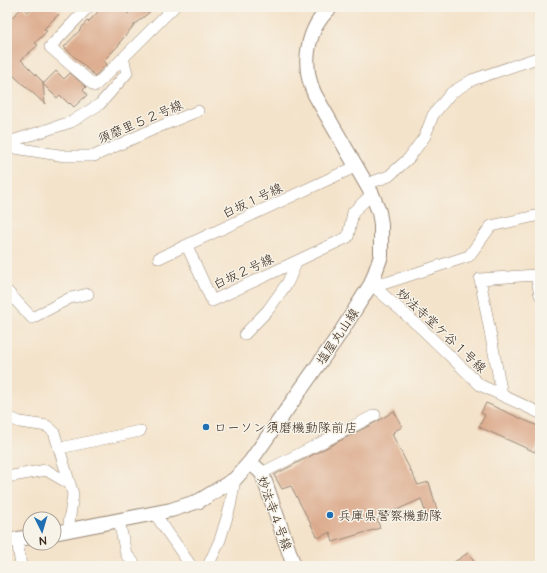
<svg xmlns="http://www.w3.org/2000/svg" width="547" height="573" font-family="'Architects Daughter','Klee One',sans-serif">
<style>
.building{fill:#dcaa8c}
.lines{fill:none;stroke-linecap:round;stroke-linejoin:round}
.minor-casing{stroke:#988674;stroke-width:12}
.tertiary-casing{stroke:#988674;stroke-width:16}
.minor{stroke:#fff;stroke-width:11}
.tertiary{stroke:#fff;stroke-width:14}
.poi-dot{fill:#1f6fb2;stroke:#f7f3e8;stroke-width:1.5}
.labels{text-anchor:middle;stroke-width:3;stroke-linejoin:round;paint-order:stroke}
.street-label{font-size:13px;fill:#3b2a1e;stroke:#f7f3e8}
.poi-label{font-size:13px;fill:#3b2a1e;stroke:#f7f3e8;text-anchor:start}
</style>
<rect width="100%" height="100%" fill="#f7f3e8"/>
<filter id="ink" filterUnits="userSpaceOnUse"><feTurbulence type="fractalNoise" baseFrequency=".025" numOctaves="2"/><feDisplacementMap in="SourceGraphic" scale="8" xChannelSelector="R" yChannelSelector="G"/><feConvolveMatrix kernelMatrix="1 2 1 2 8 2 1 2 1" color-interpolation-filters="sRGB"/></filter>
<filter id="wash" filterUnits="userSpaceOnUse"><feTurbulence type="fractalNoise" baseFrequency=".012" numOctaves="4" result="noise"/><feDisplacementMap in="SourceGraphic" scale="16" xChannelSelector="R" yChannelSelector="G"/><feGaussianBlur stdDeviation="0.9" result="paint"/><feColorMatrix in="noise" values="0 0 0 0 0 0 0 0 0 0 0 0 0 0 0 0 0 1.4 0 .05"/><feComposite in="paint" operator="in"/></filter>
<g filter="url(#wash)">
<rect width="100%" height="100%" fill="#f4e3cb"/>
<g id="blocks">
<!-- building -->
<path class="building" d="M23,7L28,12L33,7H56L61,12L44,29L47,31L35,43L38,45L21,60L43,82V84L56,71L64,79L70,73L86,87L83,90L87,95L74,107L70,103L69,104L60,95L57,98L43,84L45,104L15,77L7,66V22Z
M103,7H120L128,14L136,7H156L135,24L120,42L121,43L103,61L107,64L95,76L64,47L81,29H80L87,21L88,22Z
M486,403L540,427V440L535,452L479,427L485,415L481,413Z
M394,411L402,427L393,432L394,433L392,434L418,485L429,482L438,514L427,517L421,499L377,519L380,528L333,542L330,532L318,538L291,486L282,489L274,475L378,421Z
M468,553L477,566H448Z"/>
</g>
</g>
<g filter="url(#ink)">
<use href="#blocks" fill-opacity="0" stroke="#988674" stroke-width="1"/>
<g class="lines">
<defs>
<path id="minor" d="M88,7L50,47L95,86L174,7
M123,58L127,73L100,104L71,122L12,141L15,148L65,156H94L156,128L198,111
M367,184L389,176L409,158L425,136L433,115L451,93L472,80L540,57
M187,246L212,301L297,261
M159,258L357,166
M371,284L421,328L480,385L540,413
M371,284L386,283L469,256L491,226L540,215
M7,291L32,318L70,298L88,294
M245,334L268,310L288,282L297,261L348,237L353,212L372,194
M502,395L480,279L536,275L540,295
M7,417L20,422L47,426L54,432L73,494L68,531
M60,448L140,431
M262,473L375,415
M7,477L46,470L70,484
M155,514L191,566
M119,521L126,554L134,563
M17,539L21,566
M208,566L220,540L230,507L235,479"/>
<path id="tertiary" d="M250,462L262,473L294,566
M54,533L171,510L199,501L235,479L250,462L339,335L371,284L381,256V224L379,212L372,194L315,95C301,66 306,29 331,7
M7,541L30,537"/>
</defs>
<!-- minor casing -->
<use href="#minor" class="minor-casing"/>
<!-- tertiary casing -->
<use href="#tertiary" class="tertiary-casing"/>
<!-- minor -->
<use href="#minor" class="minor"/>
<!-- tertiary -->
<use href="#tertiary" class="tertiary"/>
</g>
</g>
<!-- markers -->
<g class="poi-dot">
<circle cx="206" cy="427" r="4"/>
<circle cx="330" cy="515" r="4"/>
</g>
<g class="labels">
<!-- street labels -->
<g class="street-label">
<text transform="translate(140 121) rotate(-23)" y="5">須磨里５２号線</text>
<text transform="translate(252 200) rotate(-25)" y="5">白坂１号線</text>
<text transform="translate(243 271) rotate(-25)" y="5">白坂２号線</text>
<text transform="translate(442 330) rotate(43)" y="5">妙法寺堂ケ谷１号線</text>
<text transform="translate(337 336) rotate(-56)" y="5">塩屋丸山線</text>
<text transform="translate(275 513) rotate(70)" y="5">妙法寺４号線</text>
</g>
<!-- poi labels -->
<g class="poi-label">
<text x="214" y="432">ローソン須磨機動隊前店</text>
<text x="338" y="520">兵庫県警察機動隊</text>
</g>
</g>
<!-- margin -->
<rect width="547" height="573" fill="none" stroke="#f7f3e8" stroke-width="24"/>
<!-- north arrow -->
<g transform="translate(42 531) rotate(175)"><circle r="19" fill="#f7f3e8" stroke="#aca397"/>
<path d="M0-3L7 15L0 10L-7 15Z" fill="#1f6fb2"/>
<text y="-6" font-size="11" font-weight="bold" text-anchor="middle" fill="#3b2a1e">N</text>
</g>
</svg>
